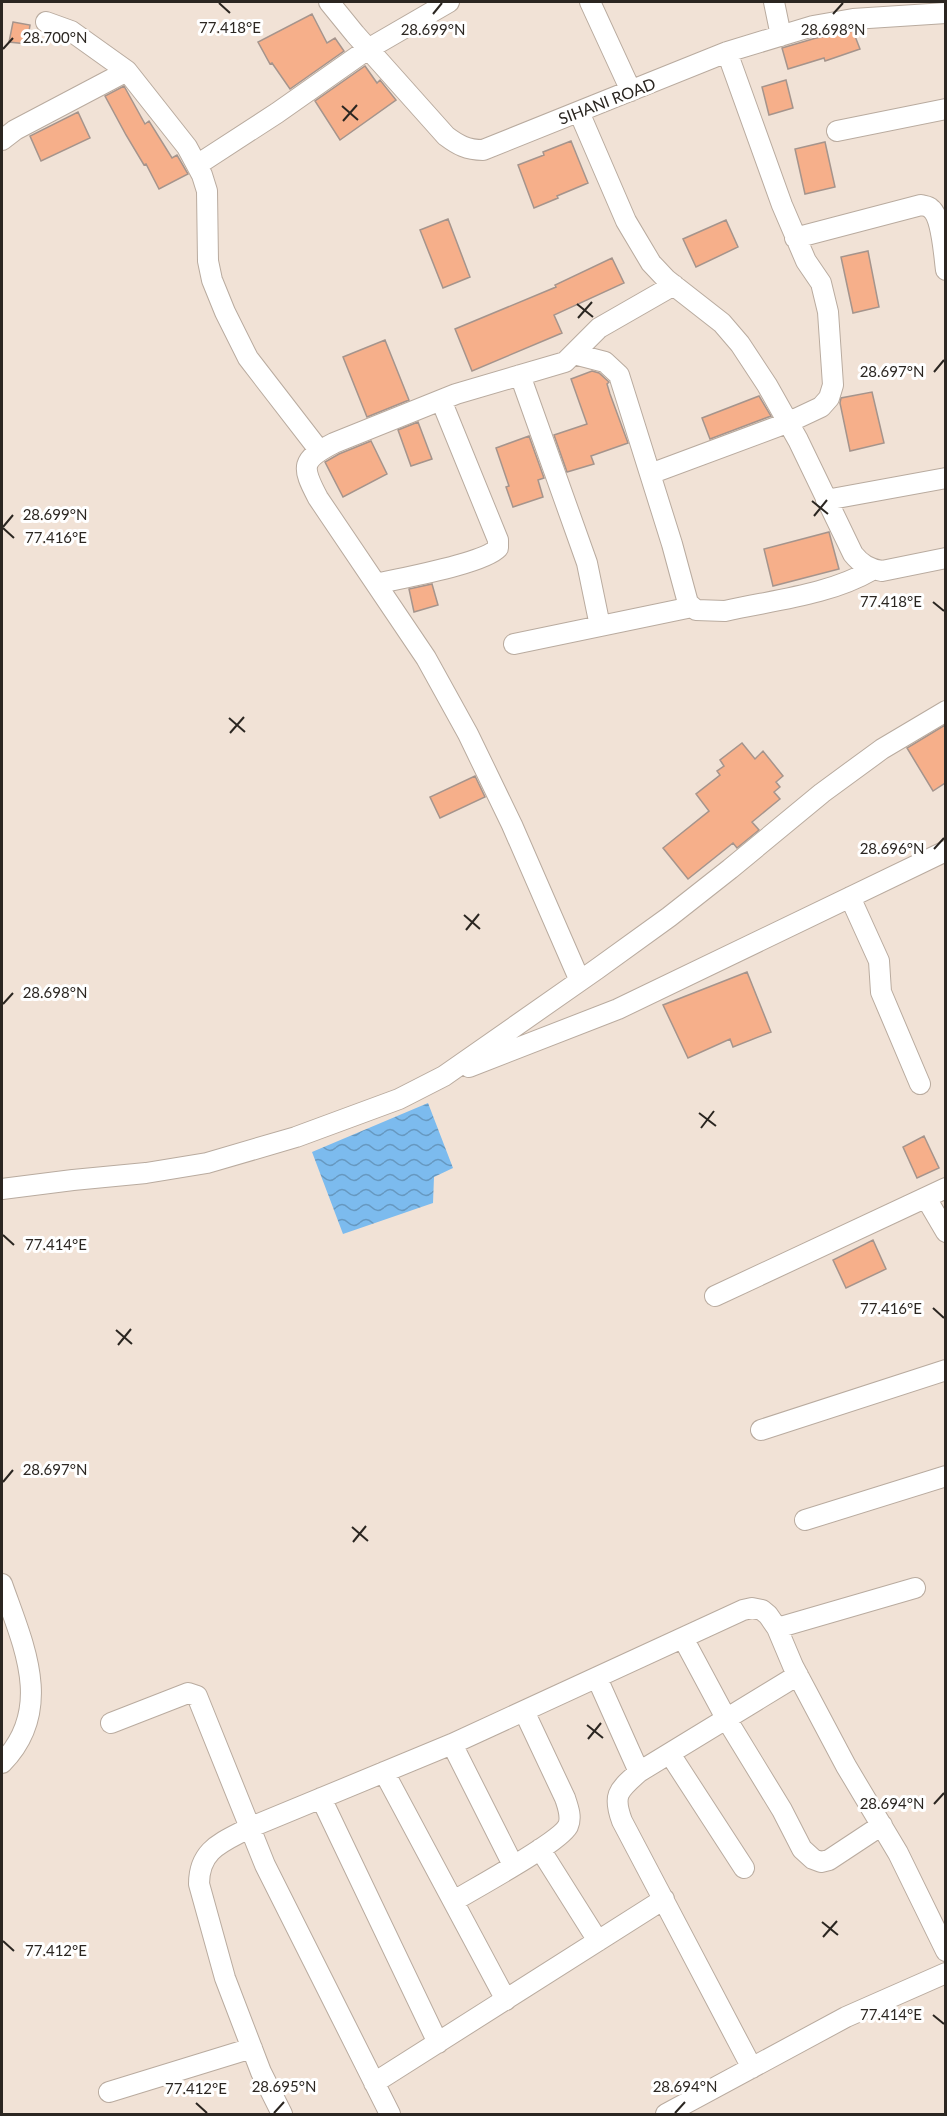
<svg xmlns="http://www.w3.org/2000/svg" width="947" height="2116" font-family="Lato,sans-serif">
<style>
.water{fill:url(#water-waves)}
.building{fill:#f6af8a;stroke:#a5948c;stroke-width:1.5}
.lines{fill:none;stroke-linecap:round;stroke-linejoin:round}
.minor-casing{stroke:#b9ab9f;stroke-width:22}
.minor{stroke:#fff;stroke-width:20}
.ticks{fill:none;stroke:#2b2621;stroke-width:2}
.labels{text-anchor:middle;stroke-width:6;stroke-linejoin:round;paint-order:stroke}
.street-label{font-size:16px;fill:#2b2621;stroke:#fff}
.ticks-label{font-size:15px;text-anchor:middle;fill:#2b2621;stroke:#fff;stroke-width:6;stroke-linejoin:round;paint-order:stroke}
</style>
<defs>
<pattern id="water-waves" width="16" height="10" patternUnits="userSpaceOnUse" patternTransform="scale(1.5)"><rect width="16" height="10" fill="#7cbbee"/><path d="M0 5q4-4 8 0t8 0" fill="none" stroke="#6698c0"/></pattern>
</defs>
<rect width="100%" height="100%" fill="#f1e2d6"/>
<!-- water -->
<path class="water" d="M428,1103L453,1168L434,1177L433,1203L343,1234L312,1152Z"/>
<!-- building -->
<path class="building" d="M312,14L327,43L335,38L344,51L290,89L272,63L270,64L258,42Z
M13,22L30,25L27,44L9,42Z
M853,31L860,49L825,61L824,58L788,69L782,48L816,38Z
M365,66L377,83L380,80L396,100L340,140L315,101Z
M786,80L793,108L769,115L762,87Z
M124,86L145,124L149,121L172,158L177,155L188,174L159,189L146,164L144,165L126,135L105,96Z
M78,112L90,138L41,161L30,136Z
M571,141L588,183L557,196L558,198L534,208L518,165L544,155L543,152Z
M825,142L835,187L805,194L795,149Z
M448,219L470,277L443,288L420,230Z
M726,220L738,247L696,267L683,239Z
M868,251L879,307L853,313L841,257Z
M612,258L624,283L554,315L562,333L472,371L455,329L556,287L555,285Z
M385,340L409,400L367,417L343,357Z
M592,371L599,373L609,382L607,384L610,394L628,443L591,456L594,464L567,472L554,435L587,424L571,379Z
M872,392L884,443L850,451L840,403L841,398Z
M759,396L771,416L710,439L702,418Z
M418,422L432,459L411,466L398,430Z
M529,436L544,478L538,480L543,497L513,507L506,487L509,486L496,448Z
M371,441L387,474L343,497L325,462L339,454Z
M829,532L839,569L773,586L764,549Z
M432,584L438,605L414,612L409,589Z
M945,725V783L933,791L907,748Z
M742,743L755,759L763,751L783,776L776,782L780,787L774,792L780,799L752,822L759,830L737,848L733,843L688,879L663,848L709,811L696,794L720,775L717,771L724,766L720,760Z
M475,776L485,797L440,818L430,797Z
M747,972L771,1032L733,1047L730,1039L688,1058L663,1005Z
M924,1136L939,1168L917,1178L903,1147Z
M873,1240L886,1269L846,1288L833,1260Z"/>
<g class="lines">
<defs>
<path id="minor" d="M329,2L355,34L446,136C458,145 467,150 483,150L727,52L813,26L853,19L946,13
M590,2L631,91
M774,2L781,36
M46,22L71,31L127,71L187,147L202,175L207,191L208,261L212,280L225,312L248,358L319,450
M579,112L626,221L651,263L667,280L722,323L740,344L767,385L798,440L853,554C861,564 869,569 882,571L946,558
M837,131L946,109
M2,140L15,130L127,71
M197,165L277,113L368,49L449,2
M795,238L921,205C924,206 928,206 930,208C942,216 944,256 946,270
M574,354L605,362L619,375L672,544L688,603L696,610L725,611C774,600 829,595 872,570
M520,375L587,563L600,626
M650,474L787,423L821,407L829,398L833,385L828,312L821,283L806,261L782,205L727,52
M826,500L946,478
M376,584C401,578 483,564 498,548V540L441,400
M514,644L692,607
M850,897L879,961L881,992L920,1084
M580,981L512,825L468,734L426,658L318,498C301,466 301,460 334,443L456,394L565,362L599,328L674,285
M469,1067L618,1009L946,851
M2,1189L73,1180L146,1173L207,1163L296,1137L399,1099L444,1076L597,969L669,917L730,869L822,793L882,749L946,711
M926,1198L946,1232
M715,1296L946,1188
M761,1430L946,1370
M805,1520L946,1476
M2,1584C23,1644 55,1709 2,1763
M777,1628L915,1588
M683,1638L727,1720L782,1810L802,1849L813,1859L821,1862L829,1860L882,1825
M597,1678L639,1772
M111,1723L188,1693L197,1696L265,1865L390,2114
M452,1744L513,1865
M670,1754L744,1868
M384,1772L506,2000
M321,1798L438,2043
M540,1849L598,1941
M454,1901C475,1888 559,1843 568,1826C572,1817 568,1807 565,1798L524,1711
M752,2068L622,1821C612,1794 619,1790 639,1772L798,1675
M374,2083L664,1899
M109,2092L252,2048
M282,2114L261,2072L225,1978L199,1884C199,1849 223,1842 249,1828L452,1744L743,1610L752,1608L762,1610L768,1615L777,1628L793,1666L846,1766L898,1853L946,1951
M666,2114L846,2017L946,1973"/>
</defs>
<!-- minor casing -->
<use href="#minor" class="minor-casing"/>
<!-- minor -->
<use href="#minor" class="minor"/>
</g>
<!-- ticks -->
<path class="ticks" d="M219,3L230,13M433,14L442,3M833,14L843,3M3,49L13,38M342,106L358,120M343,121L357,105M577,304L593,317M578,318L592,302M934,372L944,360M812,501L828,514M814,516L827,500M3,527L13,515M3,528L14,538M933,602L944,611M229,718L245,732M230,733L244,717M934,849L944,838M464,915L480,929M466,930L479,914M3,1004L13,993M699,1113L716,1126M701,1128L714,1111M3,1235L14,1245M933,1308L944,1318M116,1330L132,1344M118,1345L131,1329M3,1482L13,1470M352,1527L368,1541M353,1542L366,1526M587,1725L603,1738M588,1739L601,1723M934,1804L944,1793M822,1922L838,1935M823,1937L837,1921M3,1941L14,1951M933,2015L944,2024M196,2103L207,2113M274,2113L284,2102M675,2113L685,2102"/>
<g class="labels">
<!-- street labels -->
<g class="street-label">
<text transform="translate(607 101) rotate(-21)" y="6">SIHANI ROAD</text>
</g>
</g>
<g class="ticks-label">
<text x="230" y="33">77.418°E</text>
<text x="433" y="35">28.699°N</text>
<text x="833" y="35">28.698°N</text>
<text x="55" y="43">28.700°N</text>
<text x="892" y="377">28.697°N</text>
<text x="55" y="520">28.699°N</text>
<text x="56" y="543">77.416°E</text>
<text x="891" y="607">77.418°E</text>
<text x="892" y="854">28.696°N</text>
<text x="55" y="998">28.698°N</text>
<text x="56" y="1250">77.414°E</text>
<text x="891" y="1314">77.416°E</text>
<text x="55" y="1475">28.697°N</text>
<text x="892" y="1809">28.694°N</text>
<text x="56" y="1956">77.412°E</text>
<text x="891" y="2020">77.414°E</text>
<text x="284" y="2092">28.695°N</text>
<text x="685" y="2092">28.694°N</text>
<text x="196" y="2094">77.412°E</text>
</g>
<!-- border -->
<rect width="947" height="2116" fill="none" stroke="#2b2621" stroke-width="6"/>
</svg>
